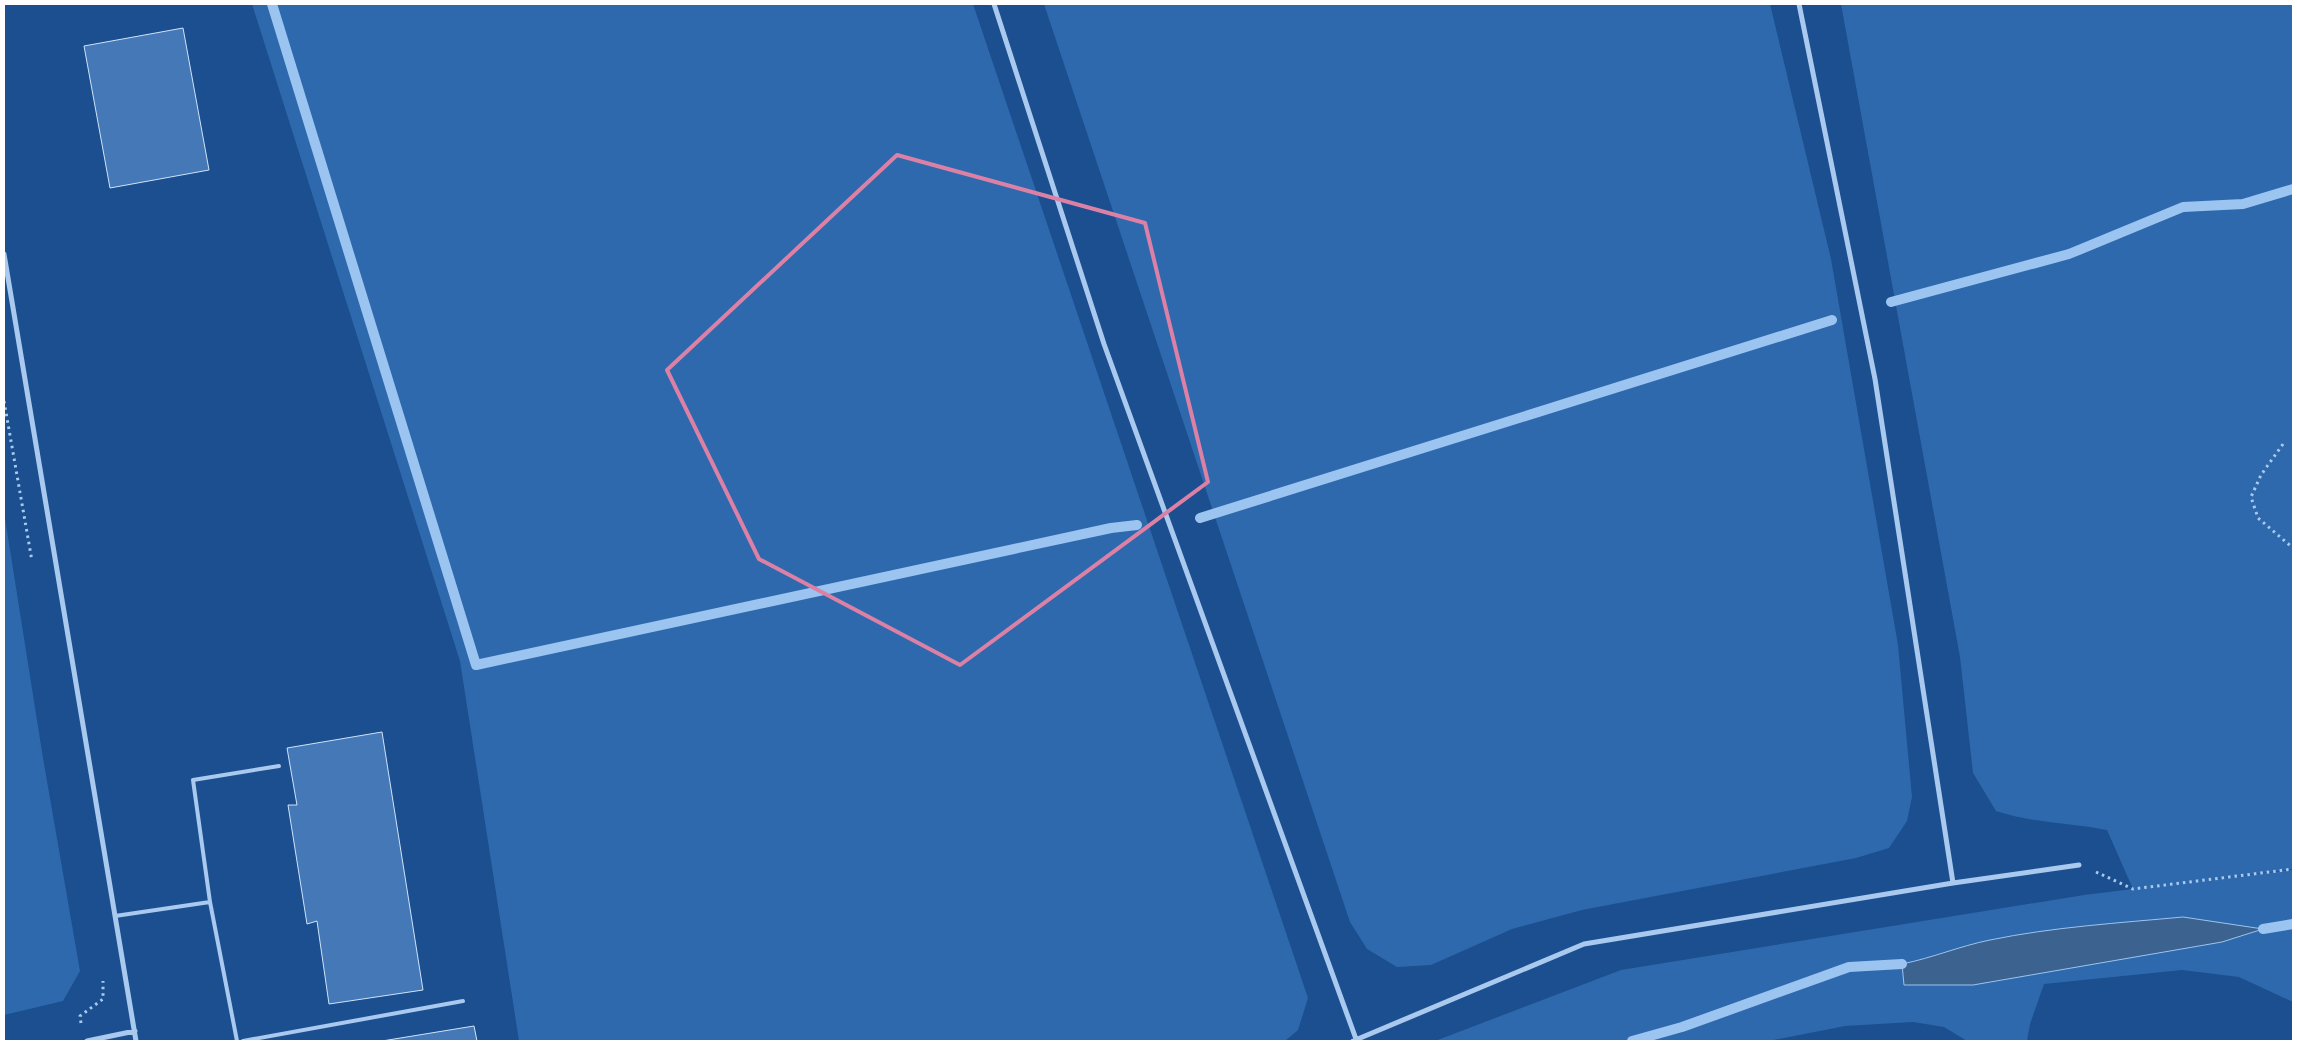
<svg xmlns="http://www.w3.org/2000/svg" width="2297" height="1045" font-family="'PT Sans',sans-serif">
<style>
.green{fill:#2e69ad}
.water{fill:#3c6290;stroke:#9cc4f0}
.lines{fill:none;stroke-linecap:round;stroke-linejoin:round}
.stream{stroke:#9cc4f0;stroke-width:10}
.building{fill:#4478b7;stroke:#cfe3fa}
.path{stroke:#a9c9ee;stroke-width:3;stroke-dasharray:2.5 4;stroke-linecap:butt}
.lane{stroke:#a9c9ee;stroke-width:4}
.street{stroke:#a9c9ee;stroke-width:5}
.marked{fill:none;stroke:#dd80a5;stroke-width:4;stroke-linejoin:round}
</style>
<rect width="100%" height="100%" fill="#1b4f8f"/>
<!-- green -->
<path class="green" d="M252,4H973L1308,998L1298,1030L1285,1041H519L460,661Z
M1044,4H1770L1831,259L1898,645L1912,797L1907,821L1889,848L1856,858L1582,910L1512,929L1431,965L1397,967L1367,949L1350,922Z
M1841,4H2293V869L2199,881L2293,870V1002L2239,977L2182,970L2044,984L2030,1024L2027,1041H1967L1944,1027L1913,1022L1845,1026L1769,1041H1435L1621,970L2084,895L2133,889L2107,830C2070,823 2032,823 1996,811L1973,773L1960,657Z
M4,512L43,758L80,971L63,1001L4,1015Z"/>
<!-- water -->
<path class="water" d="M2183,917L2263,929L2222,942L1973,985H1904L1902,964C1932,958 1960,946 1990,940C2053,927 2119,923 2183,917Z"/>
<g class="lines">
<!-- stream -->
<path class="stream" d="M272,4L476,665L1111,528L1137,525
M1891,302L2069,254L2183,207L2243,204L2293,189
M1200,518L1832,320
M2263,929L2293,924
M1632,1041L1682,1027L1849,967L1902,964"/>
</g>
<!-- building -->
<path class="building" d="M183,28L209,170L110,188L84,46Z
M382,732L423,990L329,1004L317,921L307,924L288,805H297L287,748Z
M474,1026L477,1041H382Z"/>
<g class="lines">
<!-- path -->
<path class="path" d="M4,401L32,561
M2283,444L2261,475L2251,497L2258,518L2293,548
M2096,872L2133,889L2293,869
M81,1023L80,1016L103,999V981"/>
<!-- lane -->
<path class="lane" d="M115,916L210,902
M237,1041L210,902L193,780L279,766
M243,1041L463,1001"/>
<!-- street -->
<path class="street" d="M994,4L1104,344L1356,1039
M1799,4L1875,379L1953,883
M4,254L136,1041
M87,1041L135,1031
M1353,1041L1584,944L1953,883L2079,865"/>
</g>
<!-- marked area -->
<path class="marked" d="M897,155L1145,223L1208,482L960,665L759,559L667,370Z"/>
<!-- border -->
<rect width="2297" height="1045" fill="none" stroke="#ffffff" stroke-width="10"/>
</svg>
